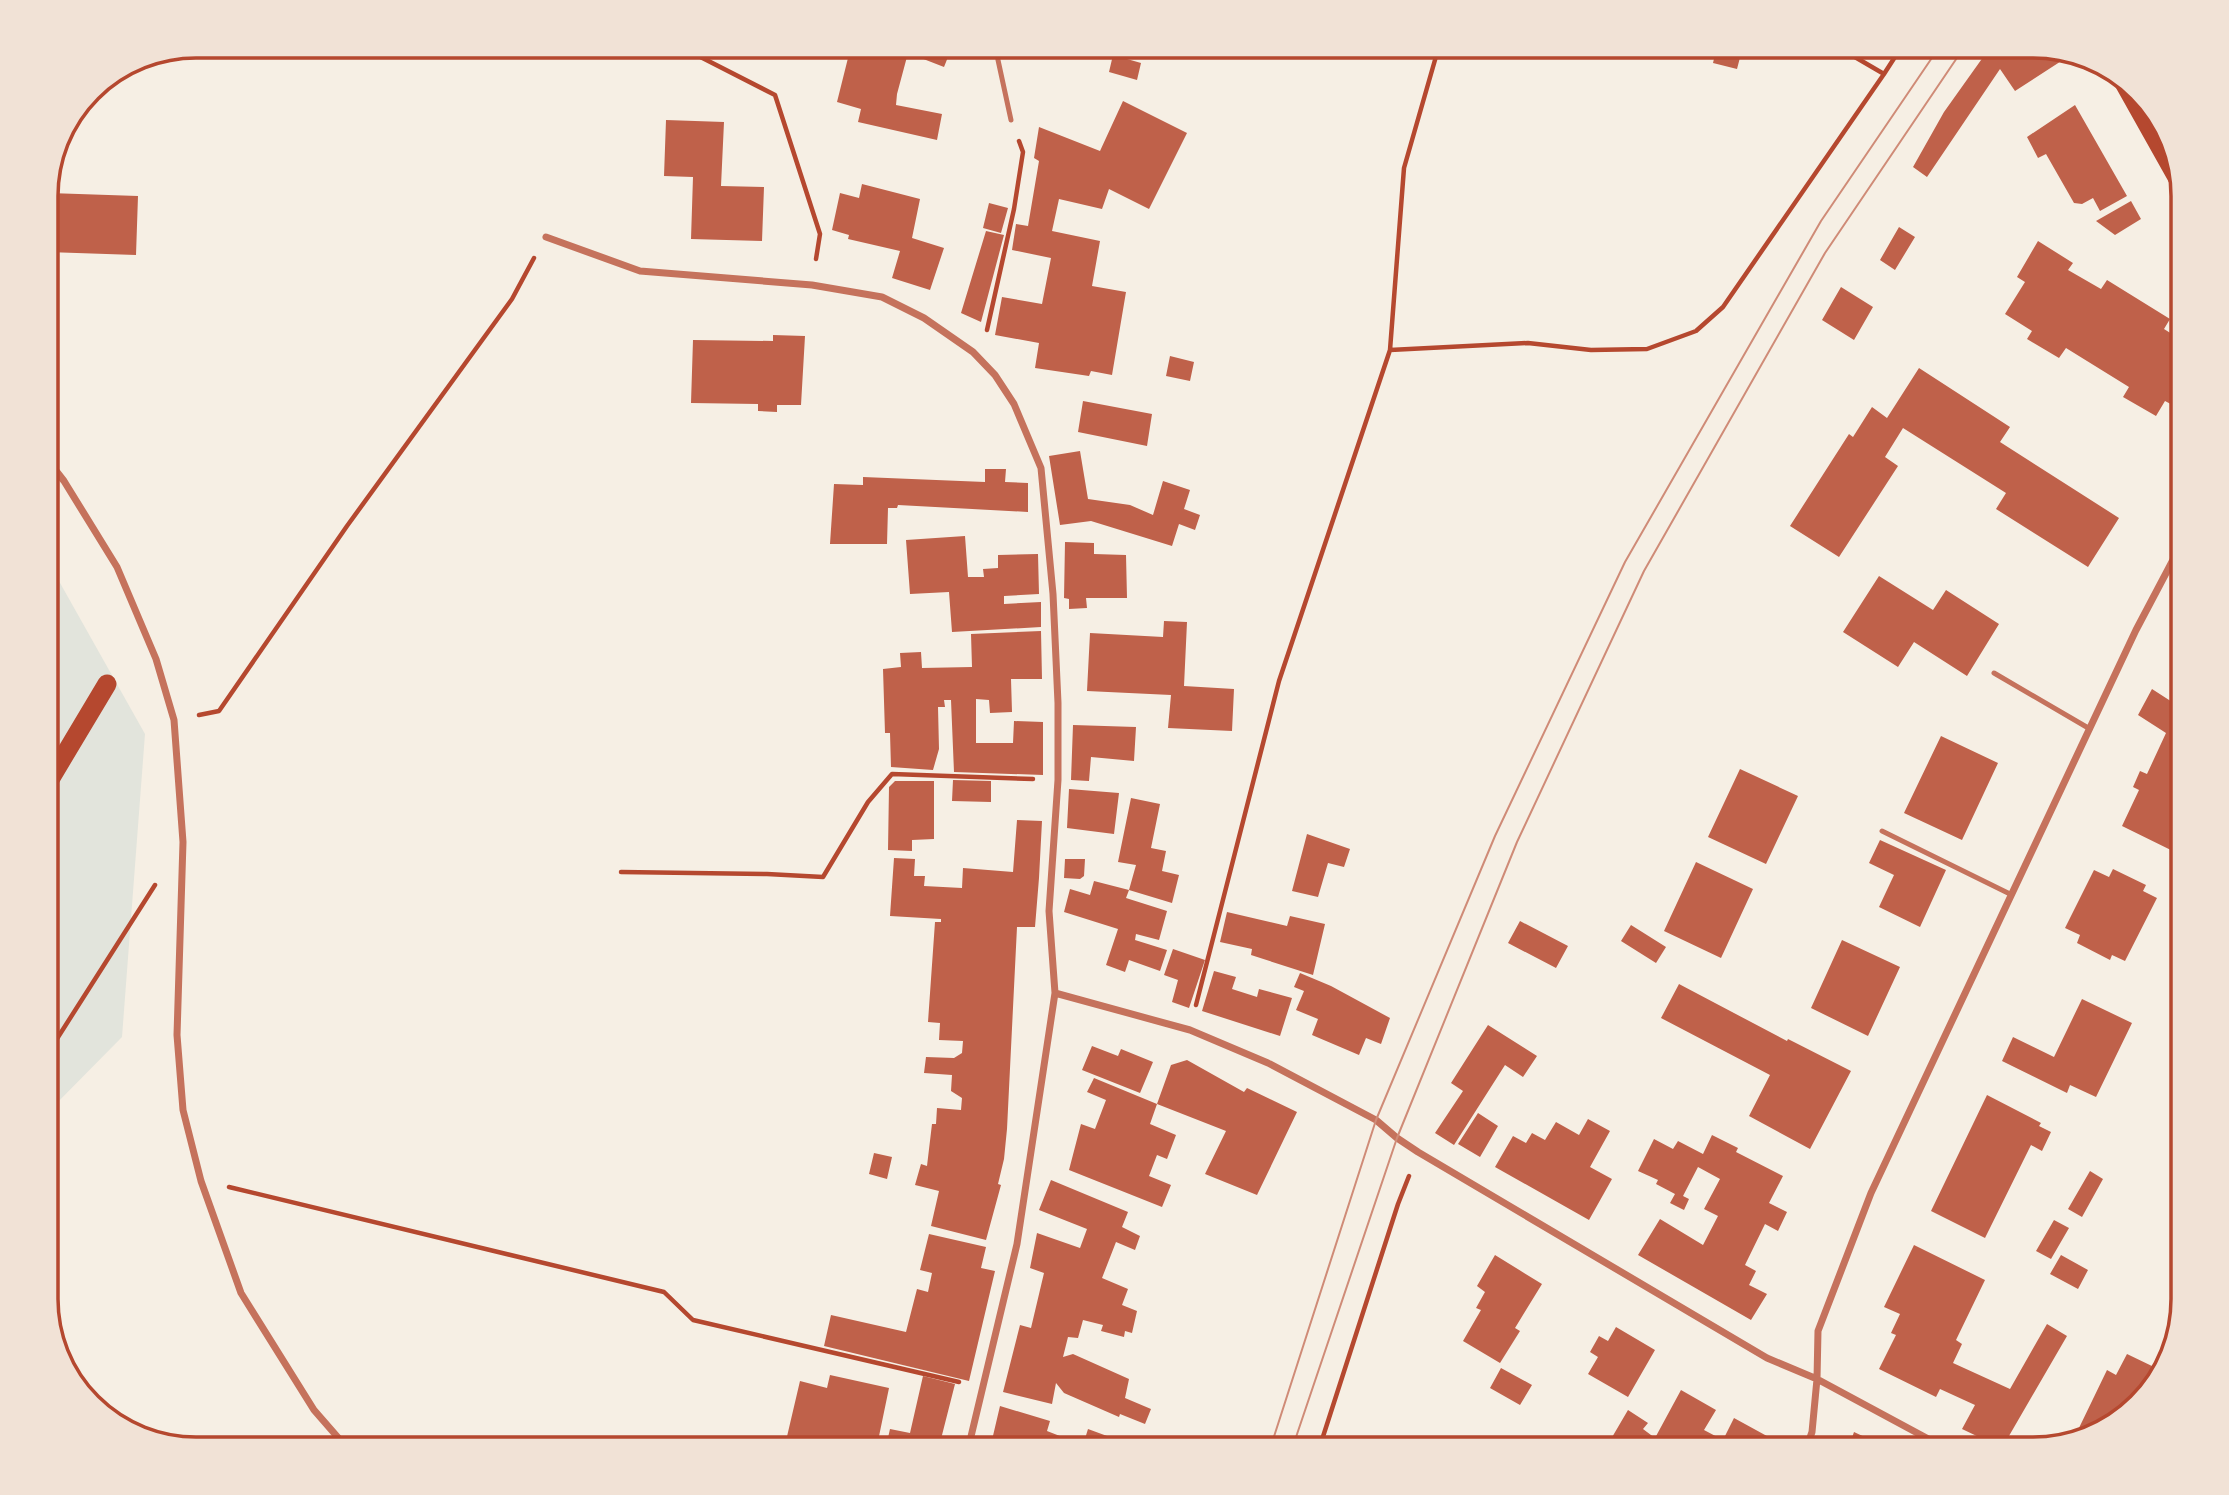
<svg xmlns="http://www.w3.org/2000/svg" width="2229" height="1495" font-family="Mulish,sans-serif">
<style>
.green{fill:#e2e4dc}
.building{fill:#bf614a}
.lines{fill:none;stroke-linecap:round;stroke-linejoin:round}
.path{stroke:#b5482f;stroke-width:4.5}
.service{stroke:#c5725c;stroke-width:5}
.minor{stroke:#c5725c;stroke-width:7}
.secondary{stroke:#b5482f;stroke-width:14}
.trunk{stroke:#b5482f;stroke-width:19}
.tram{stroke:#cf8b77;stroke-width:2}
.rim{fill:none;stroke:#b5482f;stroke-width:3.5}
</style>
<rect width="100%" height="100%" fill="#f6efe4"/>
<!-- green -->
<path class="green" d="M46,558L145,734L122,1037L46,1114Z"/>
<!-- building -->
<path class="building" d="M851,46L952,47L944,67L908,53L897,94L896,105L942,114L937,140L858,122L861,109L837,102Z
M1717,46H1743L1737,69L1713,63Z
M1991,46H2033L2069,56L2015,91L2000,69L1927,177L1913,167L1944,112Z
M1113,55L1141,63L1137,80L1109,72Z
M1123,101L1187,133L1149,209L1109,189L1102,209L1059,199L1052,231L1100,241L1092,286L1126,292L1112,375L1091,371L1089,376L1035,368L1039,343L995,335L1002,297L1042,304L1051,258L1012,250L1016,224L1028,226L1039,161L1034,158L1039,127L1100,151Z
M2075,105L2127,196L2100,211L2093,198L2082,204L2074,203L2046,154L2038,158L2027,137Z
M666,120L724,122L721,186L764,187L762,241L691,239L693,177L664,176Z
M862,184L920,199L912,238L944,248L930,290L892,278L900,251L848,239L849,235L832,230L840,193L859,198Z
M49,193L138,196L136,255L47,252Z
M2131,201L2141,219L2115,235L2096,221Z
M989,203L1008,208L1001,233L983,228Z
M1899,227L1915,237L1895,270L1880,260Z
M986,231L1004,235L981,322L961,313Z
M2038,241L2073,263L2068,270L2101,289L2107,280L2170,319L2164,329L2183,341V407L2182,410L2165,401L2156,416L2123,397L2129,387L2066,348L2059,358L2027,339L2032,331L2005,314L2025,282L2017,277Z
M1841,287L1873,307L1854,340L1822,320Z
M773,335L805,336L801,405H777V412L758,411V404L691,403L693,340L773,341Z
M1170,356L1194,362L1190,381L1166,376Z
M1919,368L2010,427L2000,442L2119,518L2088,567L1996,509L2006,493L1903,428L1885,457L1898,466L1839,557L1790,526L1849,434L1853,437L1872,407L1887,418Z
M1083,401L1152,414L1147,446L1078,432Z
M1080,451L1088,499L1130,505L1153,515L1163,481L1190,490L1184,509L1200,515L1195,530L1179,524L1172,546L1091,521L1060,525L1049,456Z
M985,469H1006L1005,482L1028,483V512L898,505L897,508H888L887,544H830L834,484L863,485V477L985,482Z
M965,536L968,577H984L983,569L998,568V555L1038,554L1039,594L1004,596V604L1041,602V627L952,632L949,592L910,594L906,540Z
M1065,542L1094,543V554L1126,555L1127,598H1086L1087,608L1069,609V599L1064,598Z
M1879,576L1933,610L1946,590L1999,624L1967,676L1914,642L1898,667L1843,632Z
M1164,621L1187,622L1184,686L1234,689L1232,731L1168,728L1171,695L1087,691L1090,633L1163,637Z
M1041,631L1042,679H1011L1012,712L990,713L989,700L976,699V743H1013L1014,721L1043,722V775L954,772L951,700H944L945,707H938L939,749L933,770L891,767L890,733H885L883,669L901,667L900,653L921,652L922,668L972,667L971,634Z
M2152,689L2183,709V856L2122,826L2139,790L2133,787L2140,771L2147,774L2166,733L2138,715Z
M1073,725L1136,727L1134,761L1091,757L1089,781L1071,780Z
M1941,736L1998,763L1962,840L1904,813Z
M1740,769L1798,796L1766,864L1708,837Z
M953,780L991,781V802L952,801Z
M895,781H934V839L912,840V851L888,850L889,787Z
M1069,789L1119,793L1114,834L1067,828Z
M1131,798L1160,804L1151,848L1166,851L1162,871L1179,875L1172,903L1129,890L1136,865L1118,862Z
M1017,820L1042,821L1039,878L1035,927H1017L1007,1129L1004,1159L998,1184L1001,1185L986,1240L931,1226L939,1191L915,1185L921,1164L927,1166L932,1124H936L937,1108L961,1110L962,1098L951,1091L952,1075L924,1073L926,1057L954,1058L962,1053L963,1041L939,1040L940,1023L928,1022L935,922H941V919L890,916L894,858L915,859L914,876H925L924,886L962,888L963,868L1013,872Z
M1307,834L1350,849L1344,867L1328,863L1318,897L1292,891Z
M1880,840L1946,870L1920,927L1879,907L1894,875L1869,863Z
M1065,859H1085L1084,876L1080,879L1064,878Z
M1696,862L1753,889L1721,958L1664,931Z
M2113,869L2146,885L2143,891L2157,898L2125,961L2112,955L2110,960L2077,943L2080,935L2065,928L2094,870L2109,877Z
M1094,881L1129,890L1126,898L1167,911L1159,940L1136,934L1135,940L1167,950L1160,971L1129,960L1125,972L1106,965L1118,929L1064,912L1070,889L1090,895Z
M1227,912L1287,926L1290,916L1325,924L1313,975L1251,955L1252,949L1220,942Z
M1520,921L1568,946L1556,968L1508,943Z
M1631,925L1666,947L1656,963L1621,941Z
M1842,940L1900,967L1868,1036L1811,1008Z
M1173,949L1205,960L1189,1008L1172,1002L1178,980L1164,975Z
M1214,971L1236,977L1232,989L1257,997L1259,989L1292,998L1280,1036L1202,1011Z
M1300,973L1331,986L1390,1018L1381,1044L1366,1038L1359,1055L1312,1035L1318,1019L1296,1010L1304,991L1294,987Z
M1679,984L1787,1041L1788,1039L1851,1071L1810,1149L1749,1116L1770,1075L1661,1018Z
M2082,999L2132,1023L2096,1097L2070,1085L2067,1093L2002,1061L2013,1037L2054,1057Z
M1488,1025L1537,1056L1523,1077L1505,1065L1454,1145L1435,1133L1463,1091L1451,1083Z
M1092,1046L1118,1056L1121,1049L1153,1062L1140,1093L1082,1070Z
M1187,1060L1244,1092L1247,1088L1297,1112L1257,1195L1205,1174L1226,1131L1157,1104L1171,1065Z
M1094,1078L1157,1104L1150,1124L1176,1135L1167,1159L1157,1155L1149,1176L1171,1185L1162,1207L1069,1170L1081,1124L1095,1129L1106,1100L1087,1092Z
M1987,1095L2041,1123L2039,1126L2051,1132L2042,1151L2031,1145L1985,1238L1931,1211Z
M1478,1113L1498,1126L1480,1157L1458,1144Z
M1588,1119L1610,1131L1590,1167L1612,1179L1589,1220L1495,1167L1513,1136L1526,1143L1532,1133L1545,1140L1556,1122L1579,1135Z
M1712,1135L1738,1148L1736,1152L1783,1176L1769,1203L1787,1212L1778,1231L1765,1224L1745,1265L1756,1271L1749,1285L1767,1294L1751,1320L1638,1255L1660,1219L1703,1245L1718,1216L1704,1209L1720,1179L1698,1167L1683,1196L1689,1199L1684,1210L1670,1203L1675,1194L1656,1184L1658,1180L1638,1171L1654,1139L1673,1149L1678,1141L1703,1154Z
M874,1153L892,1157L887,1179L869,1174Z
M2090,1171L2103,1179L2082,1217L2068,1209Z
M1051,1180L1128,1212L1122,1227L1140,1236L1135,1250L1116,1242L1102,1278L1128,1289L1122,1305L1137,1311L1132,1333L1125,1331L1124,1337L1101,1331L1103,1325L1083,1320L1078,1338L1068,1337L1063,1357L1073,1354L1129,1379L1125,1398L1151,1409L1145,1424L1120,1414L1119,1417L1064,1393L1056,1383L1052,1404L1003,1392L1020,1325L1031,1328L1044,1273L1030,1268L1037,1233L1080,1248L1087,1229L1039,1210Z
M2054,1220L2069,1228L2051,1259L2036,1251Z
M929,1234L986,1247L981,1268L995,1271L969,1381L824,1346L831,1315L906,1332L917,1289L928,1292L932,1273L920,1270Z
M1914,1245L1985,1280L1956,1340L1962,1344L1953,1363L2010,1389L2047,1324L2067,1336L2002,1448L1962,1429L1975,1405L1940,1389L1936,1397L1879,1369L1896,1335L1891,1333L1900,1314L1884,1307Z
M1495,1255L1542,1284L1515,1328L1520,1331L1500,1363L1463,1341L1481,1310L1476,1308L1485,1292L1477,1286Z
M2061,1255L2088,1270L2078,1289L2050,1274Z
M1616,1327L1655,1350L1628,1397L1588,1374L1598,1357L1590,1352L1599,1336L1608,1341Z
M2127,1354L2154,1367L2144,1388L2150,1391L2108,1430L2088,1435L2078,1430L2107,1370L2116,1375Z
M1501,1368L1532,1385L1520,1405L1490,1388Z
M830,1375L889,1388L878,1441L887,1442L890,1429L910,1433L923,1376L955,1384L941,1439L954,1443L952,1449H809L785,1445L800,1381L827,1388Z
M1681,1390L1716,1410L1704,1430L1723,1440L1734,1418L1776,1441L1772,1449H1674L1653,1440L1647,1449H1628L1611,1439L1628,1410L1648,1423L1643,1429L1655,1438Z
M1000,1406L1050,1421L1047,1431L1083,1445L1088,1429L1137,1447L1136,1449H1016L992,1440Z
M1854,1432L1869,1439L1892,1449H1848Z"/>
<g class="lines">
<!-- path -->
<path class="path" d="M679,46L775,95L820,234L816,259
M1836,46L1884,74
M987,330L1014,209L1023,152L1019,141
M1390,350L1528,343L1591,350L1647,349L1696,331L1723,307L1884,74L1902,46
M199,715L219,711L347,526L512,299L534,258
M621,872L767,874L823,877L868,802L892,774L1033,779
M1196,1005L1279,681L1390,350L1404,168L1439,46
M46,1056L155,885
M229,1187L664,1292L693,1320L959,1382
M1319,1449L1398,1204L1409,1176"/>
<!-- service -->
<path class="service" d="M997,46L998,60L1011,120
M1994,673L2090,729
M1882,831L2010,894"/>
<!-- minor -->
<path class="minor" d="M546,237L640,271L812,285L882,297L924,318L973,352L995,375L1014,404L1041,468L1053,594L1058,703V780L1049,911L1055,993L1017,1244L968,1449
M46,458L64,481L117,567L156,659L174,720L183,842L177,1035L183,1110L201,1181L241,1293L314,1410L348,1449
M1055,993L1190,1030L1268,1063L1376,1120L1397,1138L1418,1152L1767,1358L1817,1379L1947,1449
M1806,1449L1812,1432L1817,1379L1818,1331L1871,1193L2136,630L2183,541"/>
<!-- secondary -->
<path class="secondary" d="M2114,70L2183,193"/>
<!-- trunk -->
<path class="trunk" d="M46,786L107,684"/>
<!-- tram -->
<path class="tram" d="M1270,1449L1376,1120L1495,836L1625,562L1821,221L1940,46
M1292,1449L1397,1138L1517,842L1644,571L1825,253L1965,46"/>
</g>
<!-- crop -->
<path d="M0 0H2229V1495H0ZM196 58H2033A138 138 0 0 1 2171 196V1299A138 138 0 0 1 2033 1437H196A138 138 0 0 1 58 1299V196A138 138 0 0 1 196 58Z" fill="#f1e2d6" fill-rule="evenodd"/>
<path class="rim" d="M196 58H2033A138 138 0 0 1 2171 196V1299A138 138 0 0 1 2033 1437H196A138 138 0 0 1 58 1299V196A138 138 0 0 1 196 58Z"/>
</svg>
